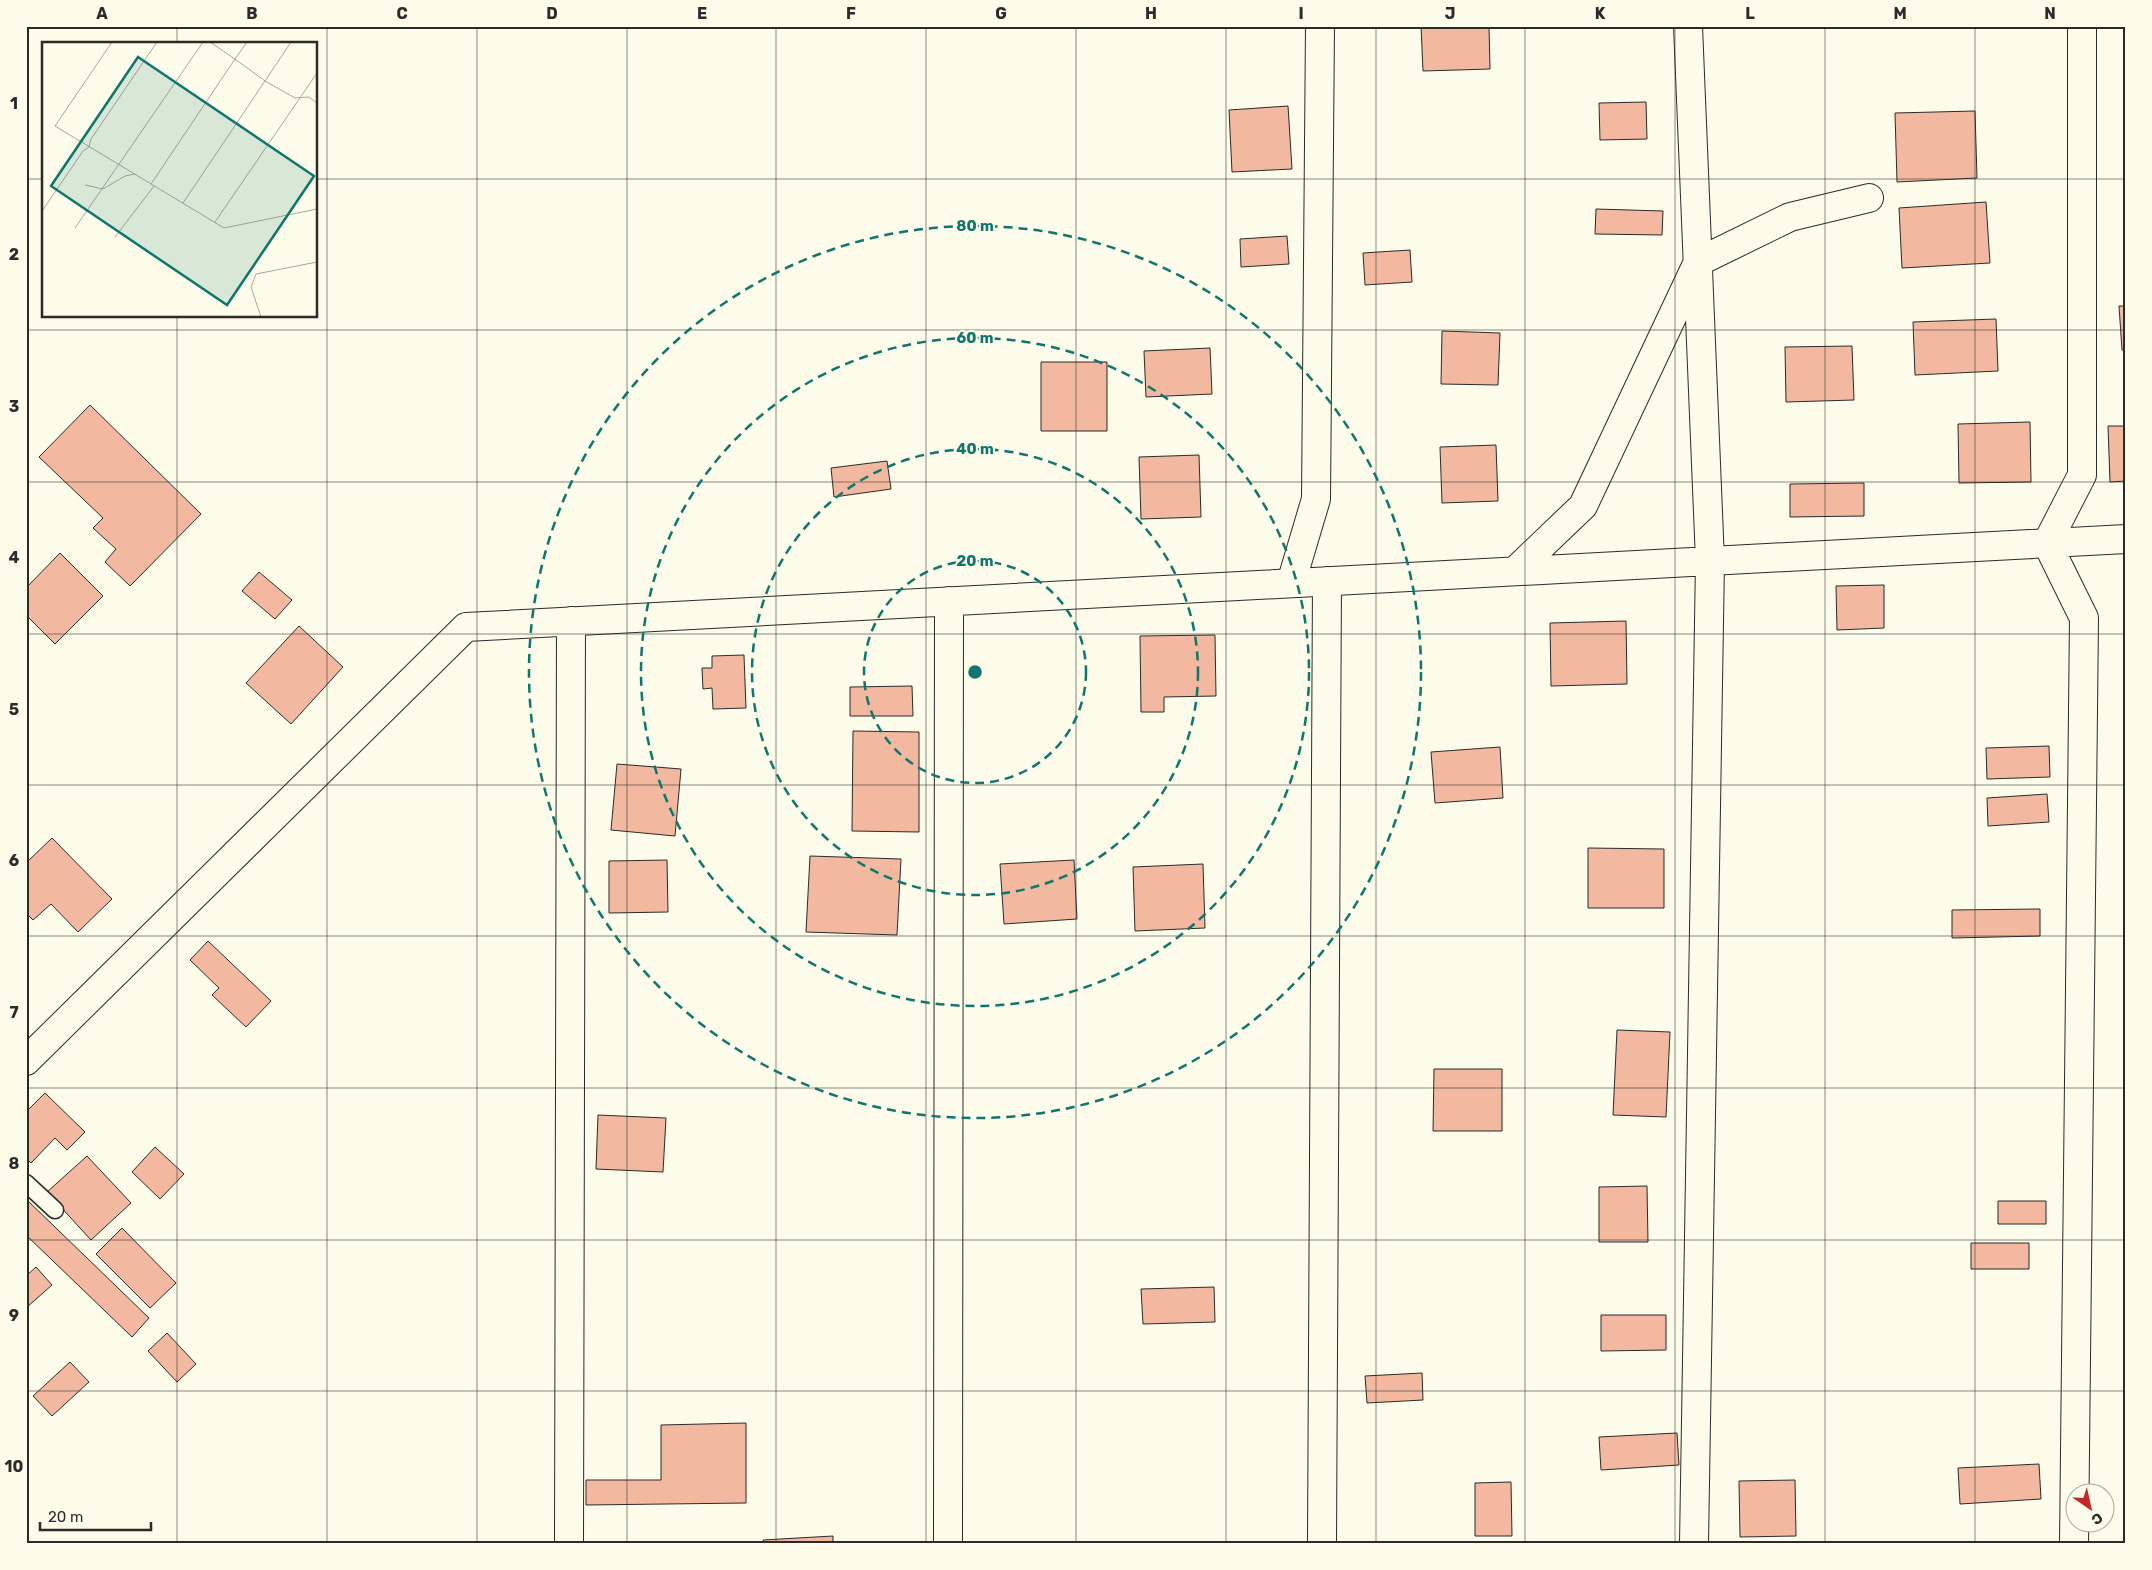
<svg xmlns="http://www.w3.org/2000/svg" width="2152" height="1570" font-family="Rubik,sans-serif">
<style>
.building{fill:#f2b8a0;stroke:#2b2b2b}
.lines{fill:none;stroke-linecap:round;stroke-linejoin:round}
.lane-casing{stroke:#2b2b2b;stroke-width:19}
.street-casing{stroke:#2b2b2b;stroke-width:30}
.lane{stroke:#fdfbea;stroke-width:16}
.street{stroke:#fdfbea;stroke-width:28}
.grid{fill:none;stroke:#2b2b2b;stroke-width:1;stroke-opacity:0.55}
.ring{fill:none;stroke:#0f766e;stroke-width:2.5;stroke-dasharray:9 6}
.inset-road{fill:none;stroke:#a9a89e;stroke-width:1}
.view{fill:#0f766e;fill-opacity:0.15;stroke:#0f766e;stroke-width:2.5}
.inset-edge{fill:none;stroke:#2b2b2b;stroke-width:2.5}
.centre{fill:#0f766e;stroke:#fdfbea;stroke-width:2.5}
.ring-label{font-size:15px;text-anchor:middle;font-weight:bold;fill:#0f766e;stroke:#fdfbea;stroke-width:4;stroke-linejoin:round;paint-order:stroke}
.neatline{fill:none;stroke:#2b2b2b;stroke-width:2}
.grid-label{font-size:16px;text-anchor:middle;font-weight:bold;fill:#2b2b2b}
</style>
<rect width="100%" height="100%" fill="#fdfbea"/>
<!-- building -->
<path class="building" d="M1421,26H1489L1490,69L1423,71Z
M1646,102L1647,139L1600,140L1599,103Z
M1288,106L1292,169L1232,172L1229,110Z
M1975,111L1977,178L1897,182L1895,113Z
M1986,202L1990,263L1902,268L1899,208Z
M1596,209L1663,211L1662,235L1595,234Z
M1287,236L1289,264L1241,267L1240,239Z
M1410,250L1412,282L1365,285L1363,253Z
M2119,306H2126V350H2122Z
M1996,319L1998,371L1915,375L1913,322Z
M1442,331L1500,333L1498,385L1441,384Z
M1852,346L1854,400L1786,402L1785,347Z
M1210,348L1212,394L1146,397L1144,351Z
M1041,362H1107V431H1041Z
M90,405L201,514L130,586L105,562L116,549L93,528L103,518L39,457Z
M2030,422L2031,482L1959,483L1958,424Z
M2108,426H2126V481L2110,482Z
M1496,445L1498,501L1442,503L1440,447Z
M1199,455L1201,517L1141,519L1139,457Z
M887,461L891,489L834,497L831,468Z
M1864,483V516L1790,517V484Z
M60,553L103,596L55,644L26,615V588Z
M259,572L292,600L275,619L242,591Z
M1884,585V628L1837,630L1836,586Z
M1626,621L1627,684L1551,686L1550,623Z
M299,626L343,667L291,724L246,683Z
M1215,635L1216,696L1164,697V712H1141L1140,636Z
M744,655L746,708L713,709L712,688L703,689L702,668H712V656Z
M912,686L913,716H850V687Z
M853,731L919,732V832L852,831Z
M2049,746L2050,777L1987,779L1986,748Z
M1500,747L1503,798L1435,803L1431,752Z
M617,764L681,769L675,836L611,830Z
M2047,794L2049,822L1988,826L1987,798Z
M52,838L112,899L78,932L51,904L33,920L26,913V863Z
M1588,848L1664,849V908H1588Z
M810,856L901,859L897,935L806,932Z
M667,860L668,912L609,913V861Z
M1074,860L1077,919L1004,924L1000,864Z
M1203,864L1205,928L1135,931L1133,867Z
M2040,909V936L1952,938V910Z
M208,941L271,1001L246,1027L212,995L219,988L190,960Z
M1617,1030L1670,1032L1666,1117L1613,1115Z
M1434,1069H1502V1131H1433Z
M45,1093L85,1132L67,1150L55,1138L31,1163L26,1158V1112Z
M598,1115L666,1118L663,1172L596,1169Z
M155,1147L184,1174L160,1199L132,1172Z
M87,1156L131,1203L91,1240L47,1192Z
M1647,1186L1648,1242H1599V1187Z
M26,1199L149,1318L132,1337L26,1235Z
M1998,1201H2046V1224H1998Z
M122,1228L176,1283L150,1308L96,1254Z
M1971,1243H2029V1269H1971Z
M36,1267L52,1285L26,1308V1276Z
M1214,1287L1215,1322L1143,1324L1141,1289Z
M1601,1315H1666V1350L1601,1351Z
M167,1333L196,1364L177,1382L148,1351Z
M70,1362L89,1382L52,1416L33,1396Z
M1422,1373L1423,1400L1367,1403L1365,1376Z
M746,1423V1503L586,1505V1480H661V1425Z
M1677,1433L1679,1465L1601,1470L1599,1437Z
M2039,1464L2041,1499L1960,1504L1958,1468Z
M1795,1480L1796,1536L1740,1537L1739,1481Z
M1511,1482L1512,1536H1475V1483Z
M833,1536V1544H764L763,1540Z"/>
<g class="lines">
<defs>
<path id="lane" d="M26,1183L55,1210"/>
<path id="street" d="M1688,26L1710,561L1694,1544
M1515,571L1583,506L1698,262L1790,217L1869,198
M1291,583L1316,499L1320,26
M26,1061L466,627L2126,539
M569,1544L571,621
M948,1544L949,601
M1322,1544L1327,581
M2074,1544L2084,618L2047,543L2082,475V26"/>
</defs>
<!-- lane casing -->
<use href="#lane" class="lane-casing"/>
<!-- street casing -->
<use href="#street" class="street-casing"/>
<!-- lane -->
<use href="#lane" class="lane"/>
<!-- street -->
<use href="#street" class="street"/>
</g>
<!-- grid -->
<path class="grid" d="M177,26V44M327,26V1544M477,26V1544M627,26V1544M776,26V1544M926,26V1544M1076,26V1544M1226,26V1544M1376,26V1544M1525,26V1544M1675,26V1544M1825,26V1544M1975,26V1544M26,179H44M316,179H2126M177,316V1544M26,330H2126M26,482H2126M26,634H2126M26,785H2126M26,936H2126M26,1088H2126M26,1240H2126M26,1391H2126"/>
<!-- distance rings -->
<g class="ring">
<circle cx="975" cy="672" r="111"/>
<circle cx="975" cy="672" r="223"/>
<circle cx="975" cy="672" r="334"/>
<circle cx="975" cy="672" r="446"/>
</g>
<!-- overview -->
<g transform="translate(42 42)">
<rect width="275" height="275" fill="#fdfbea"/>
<path class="inset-road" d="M70,0L13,84L182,186L275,167M205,0L193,17L223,39L249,0M109,142L193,17L168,0M43,143L61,147L83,134L93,132M141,161L223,39L253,56L267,55L275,61M0,169L41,109L47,105L49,97L115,0M173,180L275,31M33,186L161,0M73,195L112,144M219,275L209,245L214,232L275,220"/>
<path class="view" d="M96,15L272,134L185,263L9,144Z"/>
<rect width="275" height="275" class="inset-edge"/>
</g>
<circle cx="975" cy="672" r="8" class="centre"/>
<g class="ring-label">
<text x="975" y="231">80 m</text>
<text x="975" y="343">60 m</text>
<text x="975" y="454">40 m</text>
<text x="975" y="566">20 m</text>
</g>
<!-- border -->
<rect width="2152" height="1570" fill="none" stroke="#fdfbea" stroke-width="55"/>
<!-- north arrow -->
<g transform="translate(2090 1508) rotate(146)"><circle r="24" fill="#fdfbea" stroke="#a9a89e"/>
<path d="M0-4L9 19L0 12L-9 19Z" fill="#c62828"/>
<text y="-8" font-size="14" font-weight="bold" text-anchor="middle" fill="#2b2b2b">С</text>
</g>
<!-- scale -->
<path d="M40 1522v8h111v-8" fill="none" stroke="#2b2b2b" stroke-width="2.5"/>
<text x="48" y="1522" font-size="15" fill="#2b2b2b" stroke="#fdfbea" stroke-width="4" paint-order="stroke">20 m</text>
<rect x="28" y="28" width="2096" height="1514" class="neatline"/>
<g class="grid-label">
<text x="102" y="19">A</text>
<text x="252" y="19">B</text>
<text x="402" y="19">C</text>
<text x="552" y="19">D</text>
<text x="702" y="19">E</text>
<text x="851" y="19">F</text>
<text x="1001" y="19">G</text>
<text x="1151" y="19">H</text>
<text x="1301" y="19">I</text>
<text x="1450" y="19">J</text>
<text x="1600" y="19">K</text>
<text x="1750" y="19">L</text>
<text x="1900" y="19">M</text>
<text x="2050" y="19">N</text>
<text x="14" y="109">1</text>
<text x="14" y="260">2</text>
<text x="14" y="412">3</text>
<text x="14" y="563">4</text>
<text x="14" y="715">5</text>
<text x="14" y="866">6</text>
<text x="14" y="1018">7</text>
<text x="14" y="1169">8</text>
<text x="14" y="1321">9</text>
<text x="14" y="1472">10</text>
</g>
</svg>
